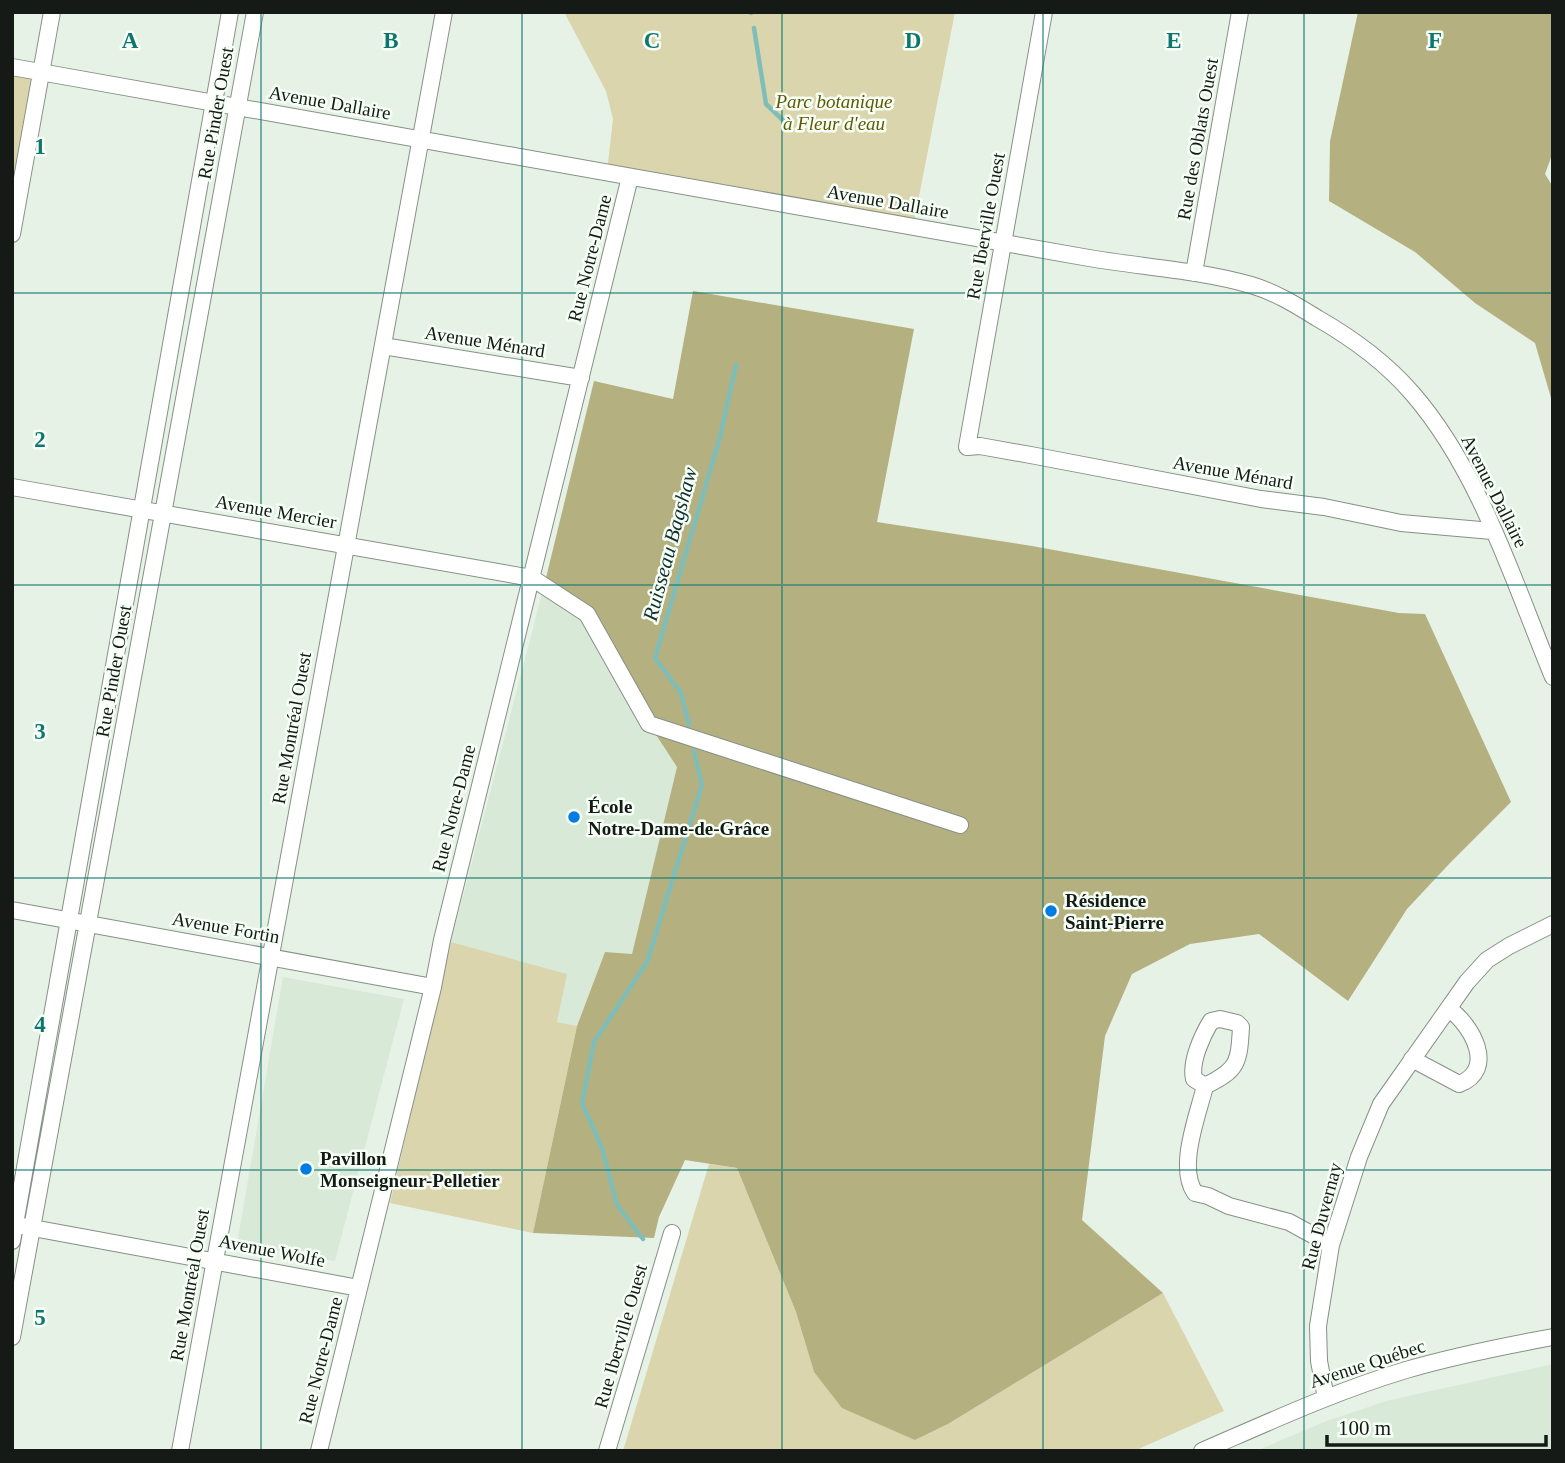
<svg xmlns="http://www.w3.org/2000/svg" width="1565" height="1463" font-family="Georgia,serif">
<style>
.built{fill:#d8e9d8}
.green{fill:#dad5ac}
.forest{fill:#b5b080}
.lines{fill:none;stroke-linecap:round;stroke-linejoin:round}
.stream{stroke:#7fbeb8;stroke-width:4.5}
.minor-casing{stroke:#869086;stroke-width:18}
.minor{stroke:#fff;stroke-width:16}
.grid{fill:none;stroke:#0f766e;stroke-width:2;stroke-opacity:0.55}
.poi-dot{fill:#007ce2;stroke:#f6fff6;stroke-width:2.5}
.labels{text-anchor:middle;stroke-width:5;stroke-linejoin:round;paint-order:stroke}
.park-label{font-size:19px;font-style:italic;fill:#615801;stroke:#f6fff6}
.street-label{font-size:19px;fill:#161a16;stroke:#f6fff6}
.poi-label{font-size:19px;font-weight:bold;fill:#161a16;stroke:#f6fff6;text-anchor:start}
.water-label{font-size:21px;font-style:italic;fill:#10302e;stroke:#f6fff6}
.grid-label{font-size:23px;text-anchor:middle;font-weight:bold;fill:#0f766e;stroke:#f6fff6;stroke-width:5;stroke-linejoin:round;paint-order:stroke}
</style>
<rect width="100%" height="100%" fill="#e7f2e7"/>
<!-- built -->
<path class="built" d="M544,586L587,614L649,724L677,767L632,955L605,952L577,1026L557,1022L566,974L451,942Z
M283,977L404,999L335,1261L237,1244Z
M1553,1364V1451H1256L1324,1422L1386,1401Z"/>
<!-- green -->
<path class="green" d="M564,12H955L913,227L607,172L613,119L606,91Z
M12,73L34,77L12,199Z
M451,942L567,974L557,1022L577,1026L533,1233L390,1203Z
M709,1164L737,1168L796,1312L814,1372L915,1440L948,1424L1163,1293L1224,1411L1134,1451H623Z"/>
<!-- forest -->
<path class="forest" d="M1358,12H1553V152L1545,174L1553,187V405L1535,343L1475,303L1415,252L1329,201L1330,141Z
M693,291L914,329L877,522L1032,546L1399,613L1425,614L1511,802L1450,863L1407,909L1348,1001L1259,934L1190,944L1132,974L1105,1036L1082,1220L1163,1293L948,1424L915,1440L842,1408L814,1372L796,1312L737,1168L685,1160L659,1217L654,1238L533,1233L577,1026L605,952L632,954L677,767L649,724L587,614L544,586L594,381L673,399Z"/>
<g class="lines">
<!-- stream -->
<path class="stream" d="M751,12V13
M754,28L766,104L787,124
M689,725L681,693L655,658L720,437L736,365
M643,1239L617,1205L602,1148L582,1103L594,1042L647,962L702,785L694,751"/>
<defs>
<path id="minor" d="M1044,12L967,447L980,446L1036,456L1261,499L1324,507L1401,523L1492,531
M12,67L1089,258C1142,267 1198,270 1251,285C1275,292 1296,305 1317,318C1352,338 1386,363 1412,393C1480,471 1514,583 1553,677
M12,234L52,12
M1194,273L1240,12
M383,346L581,378
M12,487L532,578L587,614L649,724L960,825
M12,910L433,987
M1220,1019L1237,1023L1241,1027C1239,1063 1238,1070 1205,1086L1194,1079C1190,1062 1202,1036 1211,1021Z
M1412,1059L1459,1084C1497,1070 1472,1025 1449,1009
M1205,1086C1198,1115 1177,1167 1195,1193L1208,1196L1229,1206L1289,1222L1331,1245
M22,1226L359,1288
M12,1241L230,12
M12,1337L255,12
M1326,1398L1319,1361L1318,1326L1331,1245L1359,1157L1381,1104L1467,982L1487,960L1509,946L1553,924
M180,1451L444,12
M319,1451L433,987L442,940L630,177
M607,1451L672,1233
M1202,1451C1269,1422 1336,1391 1406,1370C1454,1356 1504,1346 1553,1337"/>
</defs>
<!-- minor casing -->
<use href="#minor" class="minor-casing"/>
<!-- minor -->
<use href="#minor" class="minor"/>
</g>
<!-- grid -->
<path class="grid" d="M261,12V1451M522,12V1451M782,12V1451M1043,12V1451M1304,12V1451M12,293H1553M12,585H1553M12,878H1553M12,1170H1553"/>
<!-- markers -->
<g class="poi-dot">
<circle cx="574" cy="817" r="7"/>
<circle cx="1051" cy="911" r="7"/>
<circle cx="306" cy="1169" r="7"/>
</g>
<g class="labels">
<!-- park labels -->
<g class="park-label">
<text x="834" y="108">Parc botanique<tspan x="834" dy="22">à Fleur d'eau</tspan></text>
</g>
<!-- street labels -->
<g class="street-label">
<text transform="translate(330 102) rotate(10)" y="7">Avenue Dallaire</text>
<text transform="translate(215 113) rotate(-80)" y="7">Rue Pinder Ouest</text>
<text transform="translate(1197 139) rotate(-80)" y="7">Rue des Oblats Ouest</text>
<text transform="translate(888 201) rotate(10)" y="7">Avenue Dallaire</text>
<text transform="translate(985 226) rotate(-80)" y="7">Rue Iberville Ouest</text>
<text transform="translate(589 258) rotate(-76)" y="7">Rue Notre-Dame</text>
<text transform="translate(485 341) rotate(9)" y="7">Avenue Ménard</text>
<text transform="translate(1233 472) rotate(10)" y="7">Avenue Ménard</text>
<text transform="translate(1495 491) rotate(63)" y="7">Avenue Dallaire</text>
<text transform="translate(276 511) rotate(10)" y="7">Avenue Mercier</text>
<text transform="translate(113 671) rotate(-80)" y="7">Rue Pinder Ouest</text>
<text transform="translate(291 728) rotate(-80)" y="7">Rue Montréal Ouest</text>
<text transform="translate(453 808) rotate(-76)" y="7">Rue Notre-Dame</text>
<text transform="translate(226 927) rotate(10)" y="7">Avenue Fortin</text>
<text transform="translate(1321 1216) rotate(-75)" y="7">Rue Duvernay</text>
<text transform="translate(272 1250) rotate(11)" y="7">Avenue Wolfe</text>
<text transform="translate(189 1285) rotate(-80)" y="7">Rue Montréal Ouest</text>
<text transform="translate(620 1336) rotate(-74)" y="7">Rue Iberville Ouest</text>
<text transform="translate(320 1360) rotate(-76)" y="7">Rue Notre-Dame</text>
<text transform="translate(1367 1363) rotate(-18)" y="7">Avenue Québec</text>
</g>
<!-- poi labels -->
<g class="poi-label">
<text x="588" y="813">École<tspan x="588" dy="22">Notre-Dame-de-Grâce</tspan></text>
<text x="1065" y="907">Résidence<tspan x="1065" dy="22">Saint-Pierre</tspan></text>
<text x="320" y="1165">Pavillon<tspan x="320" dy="22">Monseigneur-Pelletier</tspan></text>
</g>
<!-- water labels -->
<g class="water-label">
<text transform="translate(670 544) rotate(-75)" y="7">Ruisseau Bagshaw</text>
</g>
</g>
<g class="grid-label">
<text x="130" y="48">A</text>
<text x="391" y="48">B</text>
<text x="652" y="48">C</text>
<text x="913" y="48">D</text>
<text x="1174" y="48">E</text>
<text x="1435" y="48">F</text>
<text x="40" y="154">1</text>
<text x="40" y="447">2</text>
<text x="40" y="739">3</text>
<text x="40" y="1032">4</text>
<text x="40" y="1325">5</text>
</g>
<!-- border -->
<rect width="1565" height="1463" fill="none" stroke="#161a16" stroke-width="28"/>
<!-- scale -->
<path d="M1327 1435v10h219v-10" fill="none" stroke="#161a16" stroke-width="3.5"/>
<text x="1338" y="1435" font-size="21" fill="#161a16" stroke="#f6fff6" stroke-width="5" paint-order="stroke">100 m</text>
</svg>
